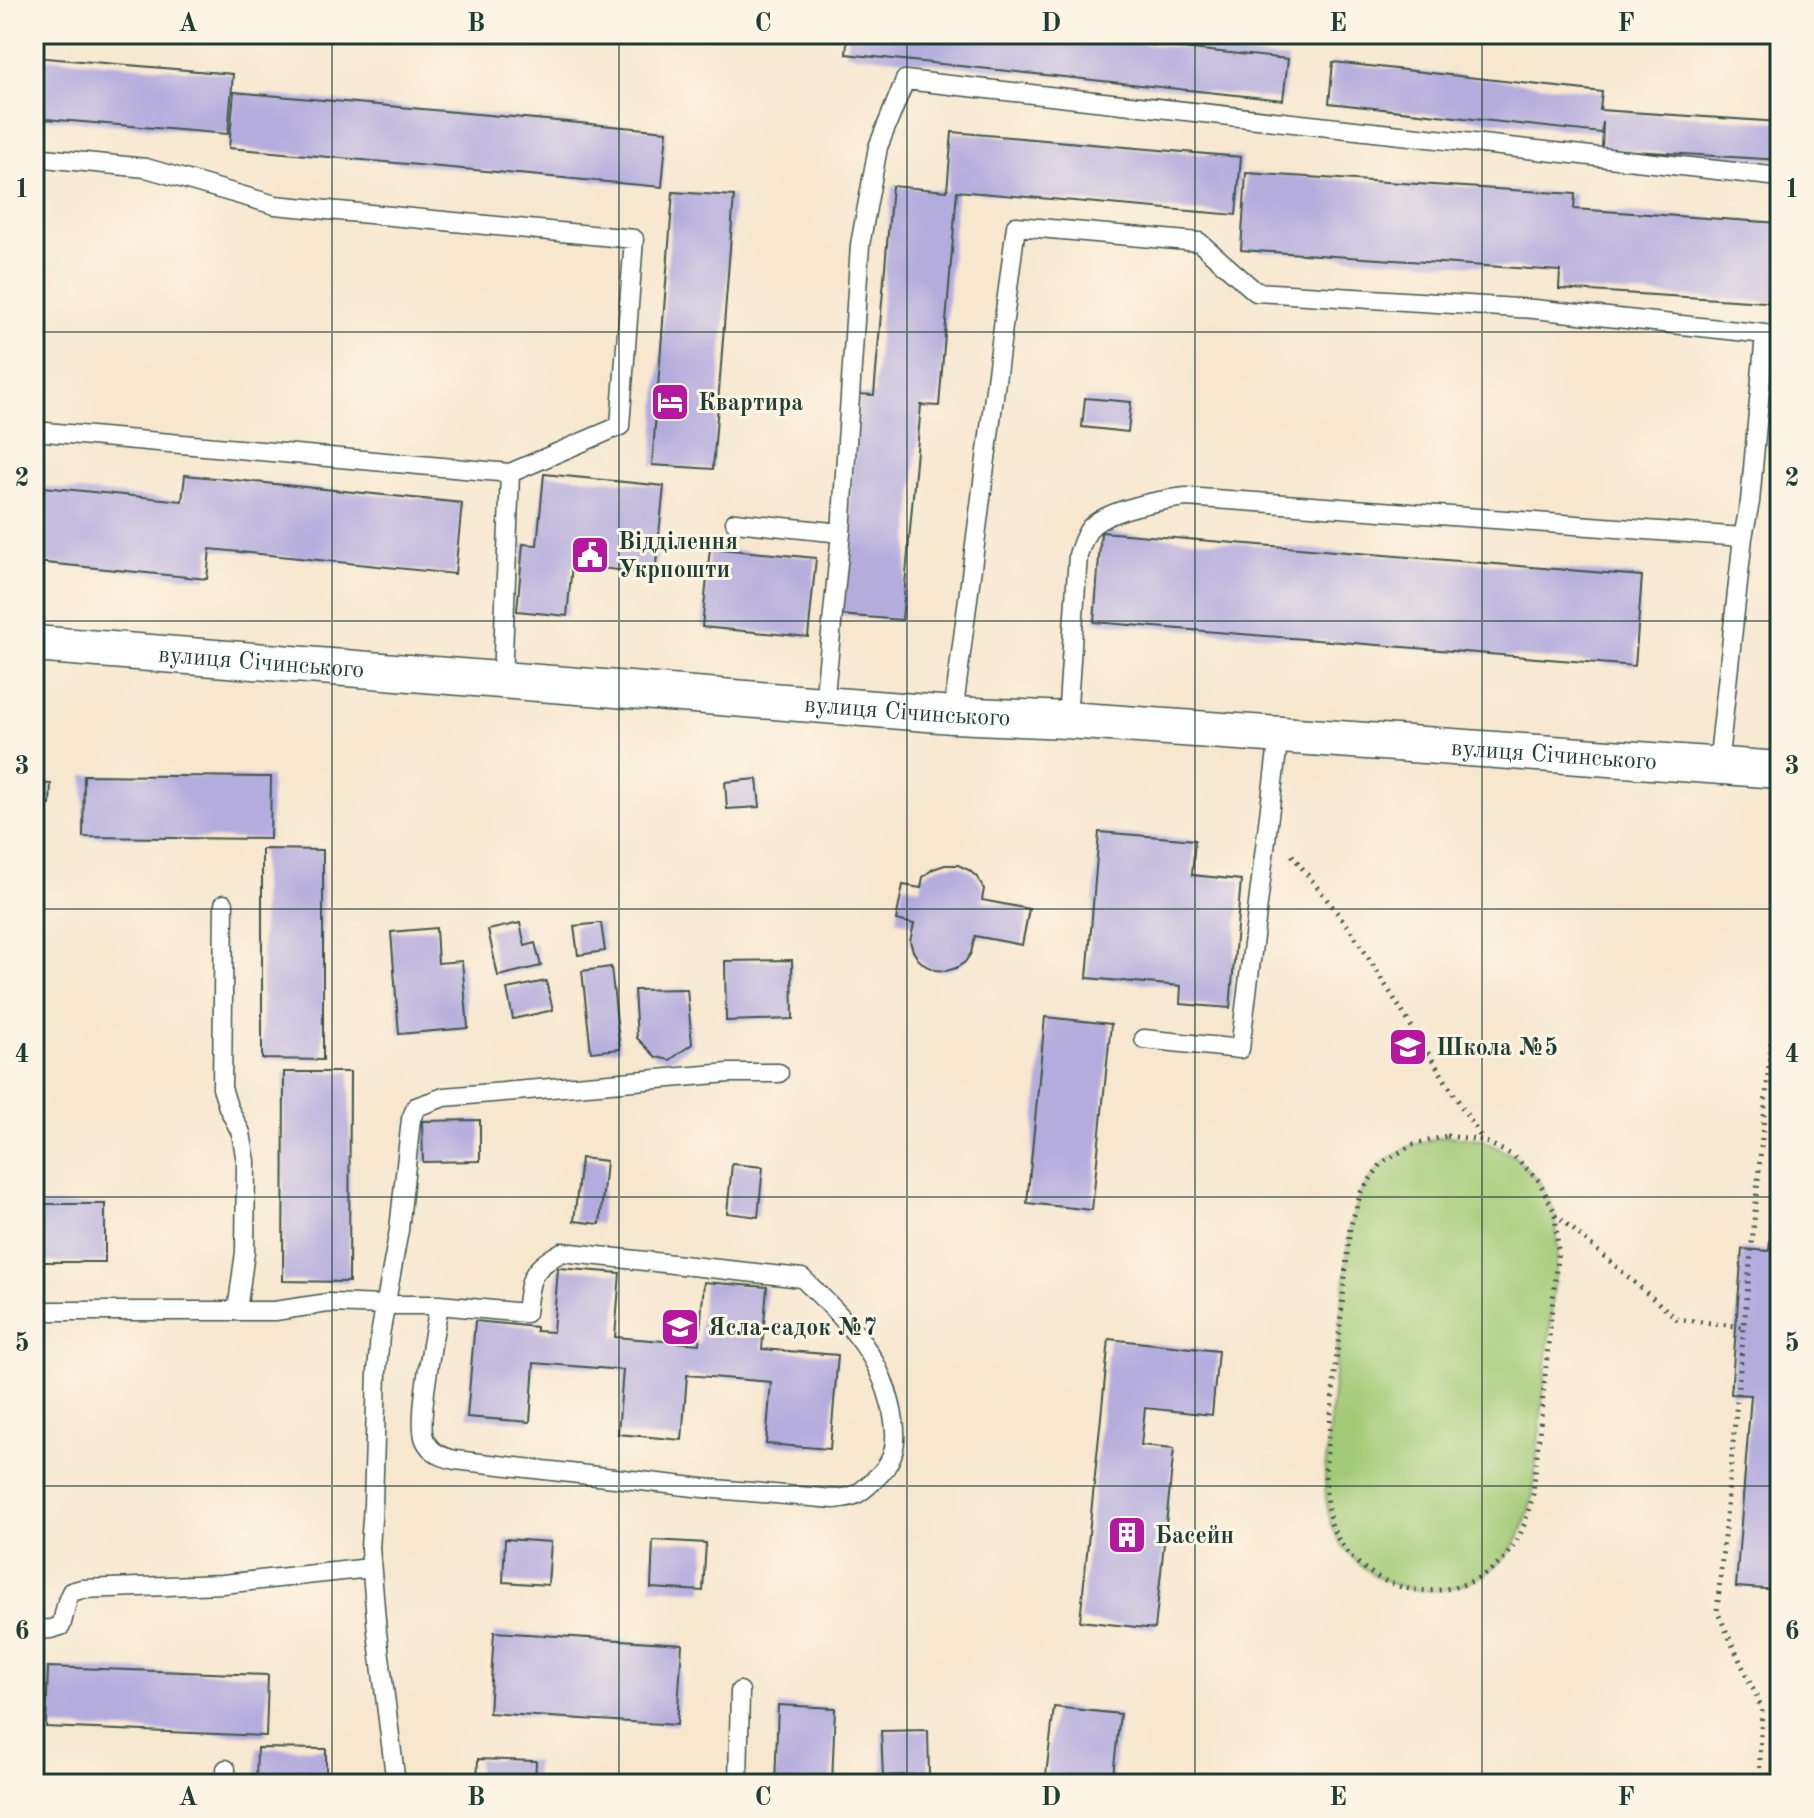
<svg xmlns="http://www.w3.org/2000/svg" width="1814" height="1818" font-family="'Old Standard TT',serif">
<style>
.green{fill:#a2ca76;stroke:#608455;stroke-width:2}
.building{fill:#b4acdd}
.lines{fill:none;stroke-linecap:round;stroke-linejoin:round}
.lane-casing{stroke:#3f564b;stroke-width:21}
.street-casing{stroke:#3f564b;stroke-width:39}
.path{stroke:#3f564b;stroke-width:5;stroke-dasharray:2 6;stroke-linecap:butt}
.lane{stroke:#fff;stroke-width:18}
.street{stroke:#fff;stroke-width:36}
.grid{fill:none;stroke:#1f3d34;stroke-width:2;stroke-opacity:0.55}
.labels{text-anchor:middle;stroke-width:6;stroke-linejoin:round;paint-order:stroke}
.poi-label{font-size:24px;font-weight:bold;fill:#1f3d34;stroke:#fcf5e5;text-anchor:start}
.street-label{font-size:24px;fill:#1f3d34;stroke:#fcf5e5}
.neatline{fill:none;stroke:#1f3d34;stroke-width:3}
.grid-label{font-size:26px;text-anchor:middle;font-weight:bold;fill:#1f3d34}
</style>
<rect width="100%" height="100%" fill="#fcf5e5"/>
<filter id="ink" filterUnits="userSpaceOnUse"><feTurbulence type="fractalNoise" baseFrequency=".0125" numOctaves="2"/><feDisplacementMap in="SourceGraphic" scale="16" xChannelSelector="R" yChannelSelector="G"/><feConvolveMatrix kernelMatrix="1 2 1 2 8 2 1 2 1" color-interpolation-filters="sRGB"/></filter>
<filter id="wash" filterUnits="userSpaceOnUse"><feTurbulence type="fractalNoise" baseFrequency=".006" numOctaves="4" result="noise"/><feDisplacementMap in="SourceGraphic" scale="32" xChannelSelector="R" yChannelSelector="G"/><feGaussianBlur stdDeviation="1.8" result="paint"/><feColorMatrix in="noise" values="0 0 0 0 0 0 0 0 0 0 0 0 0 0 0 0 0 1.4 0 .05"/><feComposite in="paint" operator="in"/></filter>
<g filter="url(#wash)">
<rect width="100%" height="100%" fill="#f7e7cf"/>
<!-- green -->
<path class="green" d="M1447,1136L1482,1140L1514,1156L1539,1181L1555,1213L1558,1249L1533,1494C1527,1517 1522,1538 1506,1556C1486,1580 1448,1594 1417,1590C1386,1587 1352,1565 1337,1537C1326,1517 1325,1494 1325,1471L1350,1228L1361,1192L1382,1163L1412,1145Z"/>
<g id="blocks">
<!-- building -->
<path class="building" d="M848,34H1045L1288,59L1283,100L846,54Z
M34,57L233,74L228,134L34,118Z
M1333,62L1602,92L1600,110L1780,122V160L1602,149L1603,122L1601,133L1329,103Z
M234,92L667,131L662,187L229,148Z
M952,132L1241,157L1236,215L957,191L939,406L921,405L902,620L840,615L859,394L874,395L892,186L947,191Z
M1246,173L1575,194L1574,209L1780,223V303L1559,289L1560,271L1241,250Z
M673,192L734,196L713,469L652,465Z
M1085,398L1131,402L1128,432L1082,427Z
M544,474L664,486L655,574L572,565L567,616L517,611L523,544L537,545Z
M185,475L462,503L455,574L210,549L207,579L36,562L44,487L182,501Z
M1101,532L1642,576L1635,666L1094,622Z
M710,548L816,558L808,637L702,627Z
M84,775L271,777L270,839L83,837Z
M757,779L760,807L727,809L725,782Z
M34,783L51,784L50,805L34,804Z
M1099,832L1195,840L1192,875L1241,880L1230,1008L1180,1004L1181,986L1087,978Z
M262,849L323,850V1060L262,1059Z
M945,865H958L969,870L978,878L984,889L982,900L1029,909L1022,945L975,936L971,953L965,962L956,968L946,971L935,970L926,966L918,959L913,951L910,941L914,924L896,920L903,885L921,888L923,877L933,869Z
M520,923L525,946L535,943L541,966L498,976L488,930Z
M601,923L605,951L578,955L574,926Z
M436,928L438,963L462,961L468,1028L399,1034L391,932Z
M792,960L793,1019L726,1021L725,961Z
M611,967L620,1049L591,1052L582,971Z
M546,981L553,1010L513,1019L507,989Z
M687,989L692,1044L670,1060L656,1057L637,1038L634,990Z
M1045,1017L1111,1024L1092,1210L1027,1203Z
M284,1072H350L349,1282L283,1281Z
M480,1120V1161L423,1162L422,1121Z
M1778,1144H1780V1590L1736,1587L1751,1395L1731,1394L1742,1249L1769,1251Z
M581,1158L606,1161L600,1224L574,1221Z
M732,1164L763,1167L758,1217L727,1213Z
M34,1204H105V1262H34Z
M558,1268L620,1273L615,1337L699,1344L704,1282L767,1287L762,1349L838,1355L830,1449L766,1444L771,1382L687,1375L682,1440L618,1434L623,1370L611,1369L534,1363L530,1422L467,1417L475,1321L536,1327V1331L553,1332Z
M1109,1339L1218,1351L1212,1415L1145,1408L1141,1445L1174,1448L1155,1629L1080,1621Z
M505,1539L551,1542L548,1585L503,1582Z
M653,1540L706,1543L703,1591L651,1588Z
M494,1632L682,1644L677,1725L489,1713Z
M48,1667L268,1675L266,1736L46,1727Z
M778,1705L835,1708L832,1784H775Z
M1054,1707L1120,1714L1112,1784H1045Z
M928,1730L929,1774L883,1776L881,1731Z
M257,1748L326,1749V1784H256Z
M478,1759L536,1761L535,1784H477Z"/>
</g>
</g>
<g filter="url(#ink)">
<use href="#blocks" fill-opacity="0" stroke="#3f564b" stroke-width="2"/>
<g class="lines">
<defs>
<path id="lane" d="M34,157L146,168L275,205L634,239L620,426L510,473L502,681
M34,431L510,473
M735,522L841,533
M824,704L841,533L860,245L878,147L905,80L1780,177
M953,715L1016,226L1199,242L1256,292L1534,309L1765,334L1750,502L1743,537L1718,766
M1067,720L1078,555C1081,546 1084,535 1091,527C1109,509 1161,500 1186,497L1743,537
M1144,1039L1240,1049L1279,735
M34,1311H237L245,1252L246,1161L241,1133L228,1107L222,1088L224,904
M237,1311H275L328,1303L385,1305H439C435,1330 416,1421 425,1440C431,1453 442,1457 455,1460L703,1488L834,1499C840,1498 847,1498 852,1496C862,1493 874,1480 881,1473C895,1458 897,1441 894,1421C884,1356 848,1322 802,1278L562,1252C529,1270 530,1279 526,1313L439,1305
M34,1630L51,1629L61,1626C65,1614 65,1603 71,1592L82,1589L223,1584L370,1568
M226,1784V1769
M396,1784L377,1632L370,1548L373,1504L377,1372L380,1335L399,1230L411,1119L416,1107L444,1097L729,1073H779
M738,1784L740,1691"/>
<g id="street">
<path id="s1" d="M34,644L953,715L1067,720L1780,770"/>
</g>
</defs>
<!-- lane casing -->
<use href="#lane" class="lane-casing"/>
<!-- street casing -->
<use href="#street" class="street-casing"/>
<!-- path -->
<path class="path" d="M1292,855L1351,930L1482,1139
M1447,1136L1482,1140L1514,1156L1539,1181L1555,1213L1558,1249L1533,1494C1527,1517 1522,1538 1506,1556C1486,1580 1448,1594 1417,1590C1386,1587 1352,1565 1337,1537C1326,1517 1326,1494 1325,1471L1350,1228L1361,1192L1382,1163L1412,1145Z
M1555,1214L1677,1319L1744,1327
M1759,1784L1762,1709L1717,1611L1773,1022L1780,1020"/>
<!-- lane -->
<use href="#lane" class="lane"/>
<!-- street -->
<use href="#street" class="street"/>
</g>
</g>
<!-- grid -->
<path class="grid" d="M332,34V1784M619,34V1784M907,34V1784M1195,34V1784M1482,34V1784M34,332H1780M34,621H1780M34,909H1780M34,1197H1780M34,1486H1780"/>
<!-- icons -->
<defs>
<symbol id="hotel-square" viewBox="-11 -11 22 22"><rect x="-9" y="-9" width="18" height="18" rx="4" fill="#b5179e" stroke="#fcf5e5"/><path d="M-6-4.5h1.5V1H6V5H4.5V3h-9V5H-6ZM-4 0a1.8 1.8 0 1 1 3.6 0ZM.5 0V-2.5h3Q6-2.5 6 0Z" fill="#fff"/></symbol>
<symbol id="civic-square" viewBox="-11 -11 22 22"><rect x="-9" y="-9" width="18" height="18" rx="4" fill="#b5179e" stroke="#fcf5e5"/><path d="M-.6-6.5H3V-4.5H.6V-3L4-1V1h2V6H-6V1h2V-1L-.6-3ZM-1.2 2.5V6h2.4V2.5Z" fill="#fff"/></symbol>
<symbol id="school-square" viewBox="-11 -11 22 22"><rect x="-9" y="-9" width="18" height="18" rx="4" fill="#b5179e" stroke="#fcf5e5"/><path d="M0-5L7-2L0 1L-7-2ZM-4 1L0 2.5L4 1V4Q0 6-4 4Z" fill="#fff"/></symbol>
<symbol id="building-square" viewBox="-11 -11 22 22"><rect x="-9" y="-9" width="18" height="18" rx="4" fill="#b5179e" stroke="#fcf5e5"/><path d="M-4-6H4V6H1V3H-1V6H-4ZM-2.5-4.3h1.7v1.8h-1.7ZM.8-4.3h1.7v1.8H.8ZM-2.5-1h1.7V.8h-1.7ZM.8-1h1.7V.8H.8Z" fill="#fff"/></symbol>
</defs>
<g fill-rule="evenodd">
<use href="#hotel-square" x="648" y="380" width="44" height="44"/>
<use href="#civic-square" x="568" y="533" width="44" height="44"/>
<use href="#school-square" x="1386" y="1025" width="44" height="44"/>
<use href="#school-square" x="658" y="1305" width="44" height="44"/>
<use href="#building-square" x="1105" y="1513" width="44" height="44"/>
</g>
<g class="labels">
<!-- poi labels -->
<g class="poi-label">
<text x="698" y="410">Квартира</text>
<text x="618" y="549">Відділення<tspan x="618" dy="28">Укрпошти</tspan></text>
<text x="1436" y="1055">Школа №5</text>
<text x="708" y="1335">Ясла-садок №7</text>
<text x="1155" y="1543">Басейн</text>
</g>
<!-- street labels -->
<g class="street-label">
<text dy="8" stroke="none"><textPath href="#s1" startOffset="228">вулиця Січинського</textPath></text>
<text dy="8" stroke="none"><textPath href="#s1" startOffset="876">вулиця Січинського</textPath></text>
<text dy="8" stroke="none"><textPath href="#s1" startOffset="1524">вулиця Січинського</textPath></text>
</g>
</g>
<!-- margin -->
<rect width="1814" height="1818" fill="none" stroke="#fcf5e5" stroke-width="88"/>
<rect x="44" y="44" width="1726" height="1730" class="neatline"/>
<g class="grid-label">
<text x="188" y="31">A</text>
<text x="476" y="31">B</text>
<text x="763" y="31">C</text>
<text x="1051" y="31">D</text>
<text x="1338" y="31">E</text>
<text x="1626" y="31">F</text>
<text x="22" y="197">1</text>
<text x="1792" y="197">1</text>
<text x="22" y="486">2</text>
<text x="1792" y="486">2</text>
<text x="22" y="774">3</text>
<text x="1792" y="774">3</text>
<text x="22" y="1062">4</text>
<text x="1792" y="1062">4</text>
<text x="22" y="1351">5</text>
<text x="1792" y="1351">5</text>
<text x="22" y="1639">6</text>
<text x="1792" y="1639">6</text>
<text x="188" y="1805">A</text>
<text x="476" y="1805">B</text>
<text x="763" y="1805">C</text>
<text x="1051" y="1805">D</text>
<text x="1338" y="1805">E</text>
<text x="1626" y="1805">F</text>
</g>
</svg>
